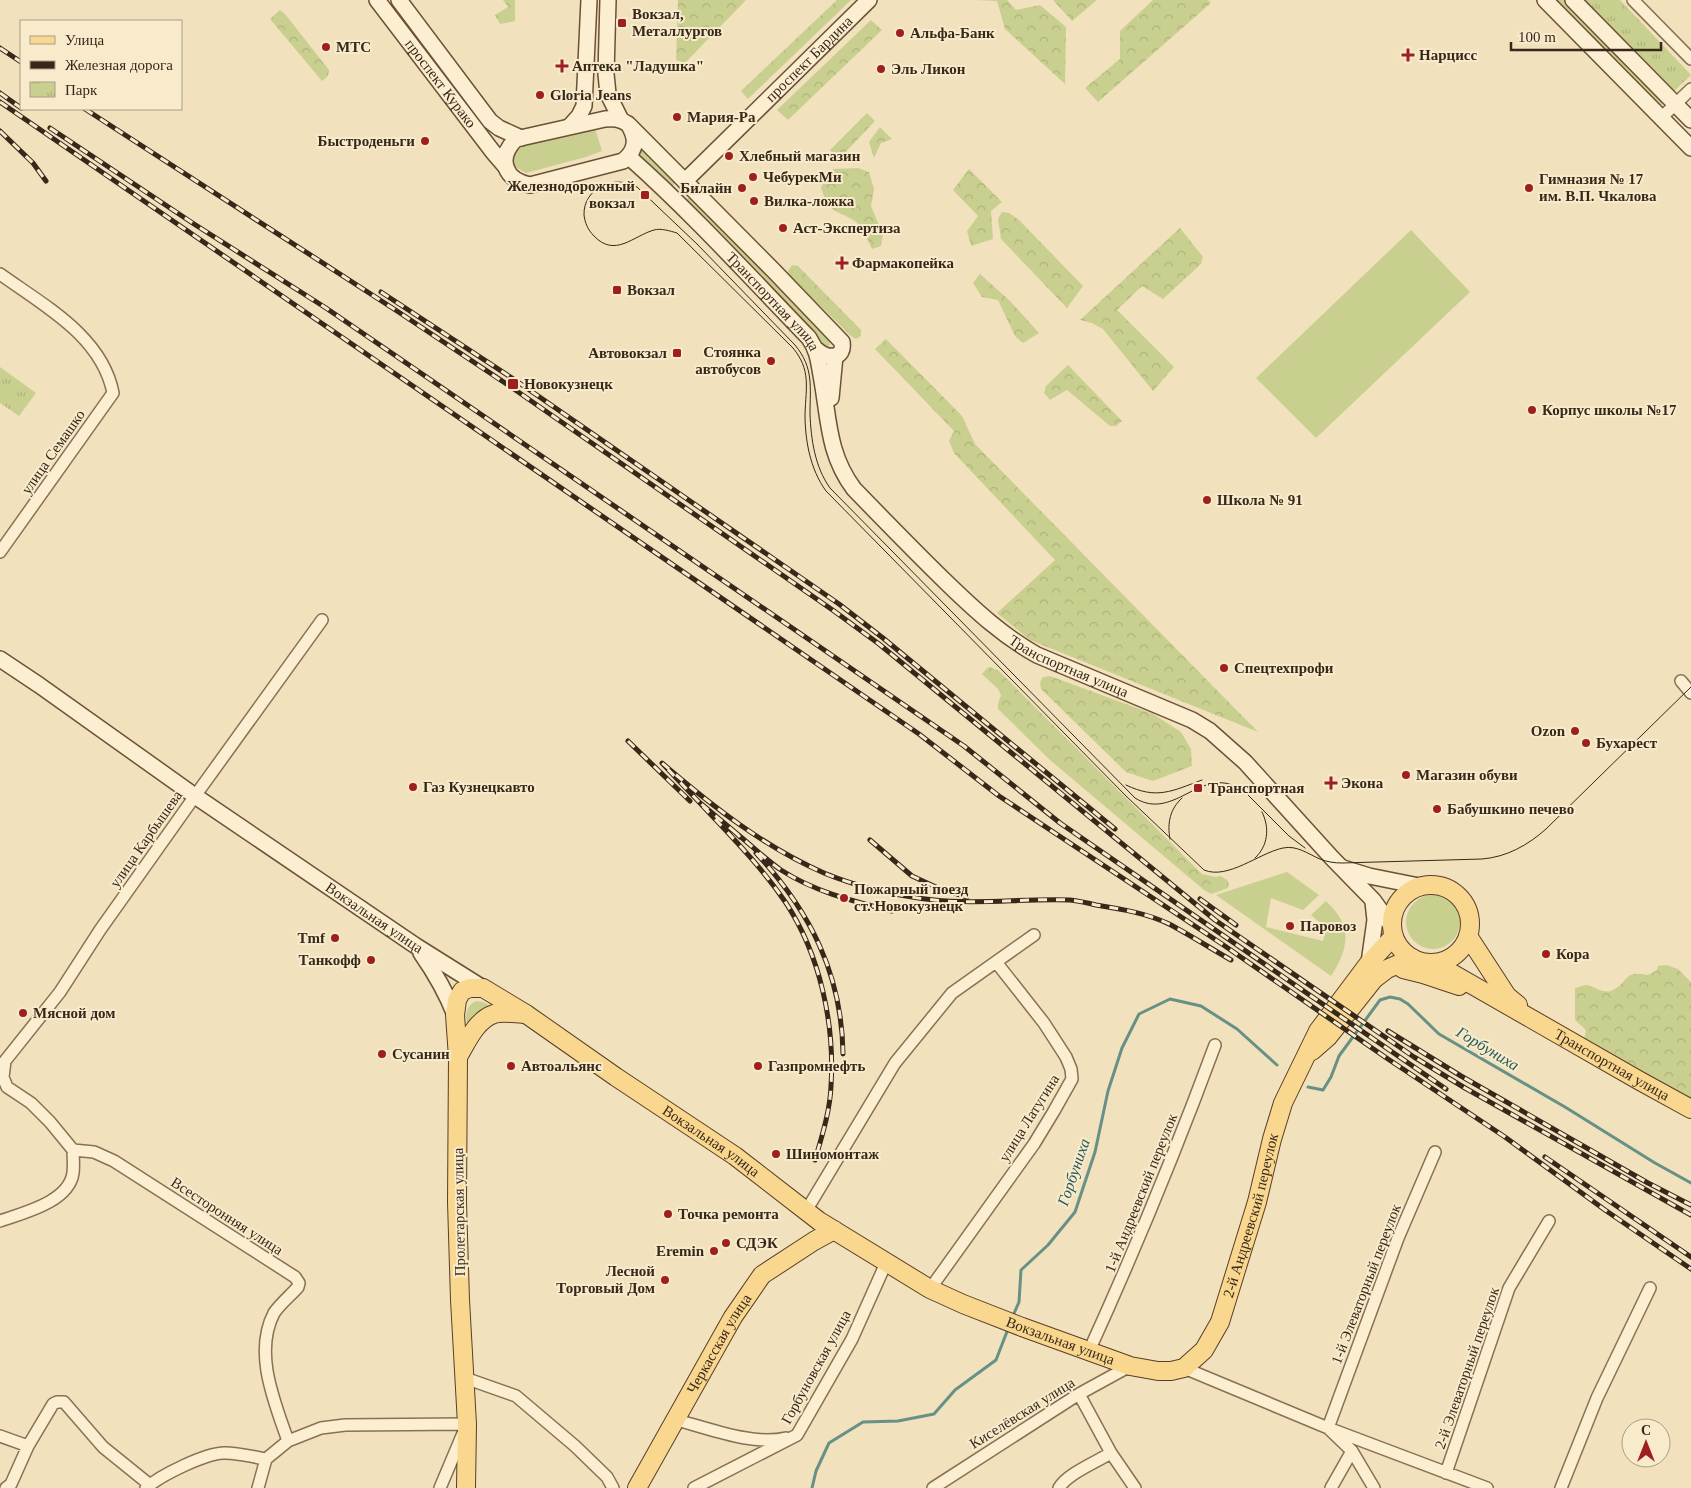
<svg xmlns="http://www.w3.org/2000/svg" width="1691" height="1488" font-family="Georgia,serif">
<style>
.green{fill:#c9d08f}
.forest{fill:url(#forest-crowns)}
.park{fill:url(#park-tufts)}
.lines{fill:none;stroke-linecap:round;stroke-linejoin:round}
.stream{stroke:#679086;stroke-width:3}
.street-casing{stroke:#8a7054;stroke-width:14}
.secondary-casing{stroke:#6c5137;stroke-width:18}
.primary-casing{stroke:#573e29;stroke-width:20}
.street{stroke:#fceed0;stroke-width:11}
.secondary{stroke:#fceed0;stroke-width:15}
.primary{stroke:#f9d78f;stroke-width:18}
.tram{stroke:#38281a;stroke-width:1}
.rail-casing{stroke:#38281a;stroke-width:5}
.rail{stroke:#f8ebcc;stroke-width:3;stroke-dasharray:9;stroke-linecap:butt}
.poi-dot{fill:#9e1f21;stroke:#f8ebcc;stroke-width:2}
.labels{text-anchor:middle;stroke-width:4;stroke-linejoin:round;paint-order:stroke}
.poi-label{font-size:15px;font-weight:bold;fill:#38281a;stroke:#f8ebcc;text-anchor:start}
.street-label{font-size:15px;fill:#38281a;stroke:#f8ebcc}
.water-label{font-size:16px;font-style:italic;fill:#285956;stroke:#f8ebcc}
</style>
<defs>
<pattern id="forest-crowns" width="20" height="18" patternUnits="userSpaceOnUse" patternTransform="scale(1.25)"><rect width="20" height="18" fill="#c9d08f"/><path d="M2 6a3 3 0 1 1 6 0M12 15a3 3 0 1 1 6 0" fill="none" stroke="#adb37b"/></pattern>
<pattern id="park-tufts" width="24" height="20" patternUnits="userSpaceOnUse" patternTransform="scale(1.25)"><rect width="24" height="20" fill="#c9d08f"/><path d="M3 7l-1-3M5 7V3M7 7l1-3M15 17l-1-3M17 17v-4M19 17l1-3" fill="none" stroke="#adb37b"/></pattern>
</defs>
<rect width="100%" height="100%" fill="#f1e1bc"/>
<!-- green -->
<path class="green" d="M1551,0H1564L1662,102V105H1659Z
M594,125L602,151L586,157L526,173L515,167C511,157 517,149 525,144Z
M641,146L675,180L674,185H669L637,153Z
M690,197L693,198L829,340L830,345L827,347L824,345L687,204L685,201Z
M1411,230L1470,292L1316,438L1256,378Z
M1287,872L1319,895L1303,910L1271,898L1266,927L1323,941L1326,928L1311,915L1326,901C1352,925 1350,947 1331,976L1216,895Z
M1406 922a27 27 0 1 1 54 0a27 27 0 1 1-54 0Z
M476,1001L483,1002L495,1008L467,1028C466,1016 464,1007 476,1001Z"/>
<!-- forest -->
<path class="forest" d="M503,0H515V21L500,24L495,15L508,7Z
M678,0H746L685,63L676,60Z
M837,0H851L748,99L741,91Z
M974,0H1007L1016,10L1040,5L1066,27L1065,84L1005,29L997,1Z
M1053,0H1097L1072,21Z
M1153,0H1208L1211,3L1098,102L1085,88L1120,59V31Z
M280,10L285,14L329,70L328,76L322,81L270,19Z
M871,20L882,30L788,120L777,110Z
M867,113L875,121L837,161L830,150Z
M880,127L892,139L881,143L874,158L869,142Z
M858,168L869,172L874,189L871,206L883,235L881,246L872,249C868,241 863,227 856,222C836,208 829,216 821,187L833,169Z
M969,169L1002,202L991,211L993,239L971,246L967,231L978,216L953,190Z
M1002,212L1009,213L1019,220L1083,286L1067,308L1001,239L998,219Z
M1180,228L1203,257L1201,264L1163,299L1142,286L1117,310L1174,367L1153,391L1103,329L1092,323L1080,320Z
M792,265L798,266L861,330V336L856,339L851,336L789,275L788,271Z
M980,274L1010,301L1039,333L1023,343L1015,336L998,300L982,297L973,283Z
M886,339L962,416L975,444L1258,732L1030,640L997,613L1055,560L954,453L949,441L954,431L875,349Z
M1068,365L1122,421L1116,426H1110L1067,390L1050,400L1044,393L1046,386Z
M990,667L999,671L1202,874L1215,877L1221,876L1227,880L1229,884L1228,888L1211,894L1204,890L1050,760L998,709V704L1001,695L998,689L982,674L987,668Z
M1050,676L1153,714L1181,732L1191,749L1192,766L1153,781L1126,772L1041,689L1040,682L1043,677Z
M1666,965L1678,969L1691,982V1100L1584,1040L1586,1030L1575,1020V988C1578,988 1583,985 1586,985C1595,986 1603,995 1613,990C1630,981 1623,970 1648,975L1657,970L1658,966Z"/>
<!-- park -->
<path class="park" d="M1582,0H1620L1691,75L1672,93Z
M0,367L36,393L19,416L0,403Z"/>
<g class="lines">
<!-- stream -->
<path class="stream" d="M1308,1087L1323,1090L1331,1077L1339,1056L1380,1000L1390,997L1400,999L1408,1004L1439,1034L1565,1107L1655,1163L1691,1183
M1012,1318L1019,1302L1021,1270L1048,1245L1075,1212L1095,1152L1108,1091L1122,1048L1139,1014L1170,999L1201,1006L1237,1029L1277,1065
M812,1488L816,1471L829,1443L863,1422L898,1421L934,1414L955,1390L996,1360L1008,1329"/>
<defs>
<path id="street" d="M1633,0L1691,59
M1661,118L1691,89
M0,274C43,305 102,336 113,393L0,552
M1681,681L1691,693
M806,1211L895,1063L952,993L1034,935
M0,1221C23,1213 69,1202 73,1173C74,1166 73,1157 73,1150
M930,1289L1034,1144L1054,1111L1072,1079L1071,1069L1066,1057L1044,1023L996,962
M1089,1351C1135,1250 1177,1148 1215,1045
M1184,1368L1328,1428L1487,1488
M465,1378L516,1396L575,1446L607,1477L613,1488
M1079,1394L1111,1453L1135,1488
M676,1420C709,1428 752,1446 786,1438
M0,1436L28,1446
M288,1441C275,1403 253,1353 274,1313C280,1304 290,1296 298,1287L299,1283L295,1277L114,1161L94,1152L73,1150L50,1122L31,1103L7,1087L3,1077L5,1061L60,992L100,930L195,796L322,620
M266,1459L288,1441L321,1428L345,1425L467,1424L440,1488
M1446,1473L1509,1288L1549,1221
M6,1488L11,1484L28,1446L53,1404L57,1402H64L103,1447L150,1485
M146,1488C161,1475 204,1454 223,1453C235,1452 253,1457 266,1459
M258,1488L266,1459
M694,1488L797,1435L852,1339L886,1263
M933,1488L1079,1394L1130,1366
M1059,1488C1067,1474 1096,1462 1111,1453
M1331,1488L1352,1451
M1374,1488L1352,1451L1328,1428L1398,1238L1435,1152
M1561,1488L1597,1398L1650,1288"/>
<g id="secondary">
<path id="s1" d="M377,0L493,152L506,167"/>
<path d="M399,0L490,121L499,128L521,138"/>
<path d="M608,0L606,74L608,94L621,120"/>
<path d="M1545,0L1691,148"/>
<path d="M1573,0L1691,120"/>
<path d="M628,124C637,138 637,150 623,161L530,185C505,180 496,159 516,139L605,119C614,118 620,119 628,124L774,271L842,342C845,360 827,359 817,350"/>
<path d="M570,126L579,116L584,106L589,0"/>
<path id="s2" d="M629,157C692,213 750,277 809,338C818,352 818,359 821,375C829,417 827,453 854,489C885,521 916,553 948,584C976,611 1003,636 1037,655L1192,720L1210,731L1245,762L1332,858L1373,900L1391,925"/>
<path id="s3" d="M685,181L869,0"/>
<path d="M831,398L835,356"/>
<path id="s4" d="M0,659L39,685L195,796L416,946L483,988"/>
<path d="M1343,868L1369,876L1419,886"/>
<path d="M421,953C435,973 446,992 455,1015"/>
<path d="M1369,963L1375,920L1373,902"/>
</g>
<g id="primary">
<circle cx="1431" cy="924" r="39"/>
<path d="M1468,936L1507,996L1518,1005"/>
<path id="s5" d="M1434,963L1640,1081L1691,1109"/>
<path d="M1403,969L1423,974L1459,986"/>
<path d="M1312,1051L1328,1037L1374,979L1387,969L1412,958"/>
<path d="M458,1057C467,1042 476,1020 494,1014C502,1011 517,1014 526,1014"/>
<path id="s6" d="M466,1488L467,1424L460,1300L457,1202L458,1057L455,1015L457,1000L462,991L470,988H483L526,1014L616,1077L735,1156L819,1221L930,1289L963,1304L1022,1327L1130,1366L1158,1371H1171L1184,1368L1204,1350L1220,1322L1257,1202L1272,1139L1283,1103L1318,1031L1369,963L1393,937"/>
<path id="s7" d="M637,1488L733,1317L762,1275L814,1241L834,1230"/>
</g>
</defs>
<!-- street casing -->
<use href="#street" class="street-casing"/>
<!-- secondary casing -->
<use href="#secondary" class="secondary-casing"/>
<!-- primary casing -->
<use href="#primary" class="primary-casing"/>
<!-- street -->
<use href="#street" class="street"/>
<!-- secondary -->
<use href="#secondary" class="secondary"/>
<!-- primary -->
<use href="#primary" class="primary"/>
<!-- tram -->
<path class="tram" d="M1126,785C1157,800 1172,791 1202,780
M1240,787L1289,836L1305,848
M1243,791C1203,761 1175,823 1135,798L830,488C815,467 811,440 810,414C810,387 814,368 795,345L697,244L637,187C615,174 583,188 584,215C585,223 588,230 594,236C615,258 633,236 654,230C661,228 670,231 677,233L793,348C811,370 806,387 805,414C805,440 810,469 826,491L1126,796L1204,870C1228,880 1259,853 1283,848C1297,845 1308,854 1320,859C1327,862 1335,863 1342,863L1482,859C1507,857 1528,845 1546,829L1691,687
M1170,839C1167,823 1170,809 1182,798
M1255,858C1268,846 1270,828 1262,812"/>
<defs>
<path id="rail" d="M0,48L21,62
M0,93L21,108
M0,102L919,734L999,796L1222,944L1385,1057L1505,1137L1605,1210L1691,1269
M85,109L397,311L511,387L834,611L879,644L1215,920L1414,1057L1465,1088L1691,1215
M50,128L194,224L326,308L964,746L1060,823L1446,1089
M0,131L33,163L46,181
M381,292L515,380L839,604L883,638L1115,829
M628,741L690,801
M699,802L662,763C711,805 764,847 824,873C858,887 897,896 934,900C979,905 1025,898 1070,900C1079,901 1088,903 1096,905C1121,909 1146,913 1169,924C1190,935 1210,948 1231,960
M736,833L699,802C729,834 761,866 786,903C820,955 835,1024 831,1086C830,1111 822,1136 815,1160
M740,837L736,833C751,845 765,859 781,870C815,892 853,901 892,911
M870,840L912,876L938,888L967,897
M756,853C810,911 842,974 843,1054
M1200,899L1236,925
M1388,1031L1461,1076L1648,1183L1691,1205
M1545,1157L1691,1257"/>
</defs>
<!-- rail casing -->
<use href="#rail" class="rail-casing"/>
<!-- rail -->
<use href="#rail" class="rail"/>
</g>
<!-- markers -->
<g class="poi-dot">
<rect x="617" y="18" width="10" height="10" rx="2.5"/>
<circle cx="900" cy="33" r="5"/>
<circle cx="326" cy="47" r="5"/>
<path d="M1405.5 47.5h5v5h5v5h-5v5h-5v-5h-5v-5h5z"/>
<path d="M559.5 58.5h5v5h5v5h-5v5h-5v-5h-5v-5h5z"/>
<circle cx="881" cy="69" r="5"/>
<circle cx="540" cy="95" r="5"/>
<circle cx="677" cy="117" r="5"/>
<circle cx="425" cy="141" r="5"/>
<circle cx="729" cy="156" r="5"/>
<circle cx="753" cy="177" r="5"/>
<circle cx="742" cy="188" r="5"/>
<circle cx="1529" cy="188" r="5"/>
<rect x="640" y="190" width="10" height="10" rx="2.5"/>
<circle cx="754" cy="201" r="5"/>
<circle cx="783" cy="228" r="5"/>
<path d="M839.5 255.5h5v5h5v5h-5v5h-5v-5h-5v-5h5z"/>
<rect x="612" y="285" width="10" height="10" rx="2.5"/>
<rect x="672" y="348" width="10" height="10" rx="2.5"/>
<circle cx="771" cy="361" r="5"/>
<rect x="507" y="378" width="12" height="12" rx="2.5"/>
<circle cx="1532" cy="410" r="5"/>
<circle cx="1207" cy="500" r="5"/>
<circle cx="1224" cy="668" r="5"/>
<circle cx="1575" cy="731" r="5"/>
<circle cx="1586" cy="743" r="5"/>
<circle cx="1406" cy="775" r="5"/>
<path d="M1328.5 775.5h5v5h5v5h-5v5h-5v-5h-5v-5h5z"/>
<circle cx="413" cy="787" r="5"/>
<rect x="1193" y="783" width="10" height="10" rx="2.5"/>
<circle cx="1437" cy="809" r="5"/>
<circle cx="844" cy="898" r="5"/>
<circle cx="1290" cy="926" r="5"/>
<circle cx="335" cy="938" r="5"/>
<circle cx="1546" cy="954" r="5"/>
<circle cx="371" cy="960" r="5"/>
<circle cx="23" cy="1013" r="5"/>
<circle cx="382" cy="1054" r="5"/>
<circle cx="511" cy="1066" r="5"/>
<circle cx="758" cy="1066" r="5"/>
<circle cx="776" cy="1154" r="5"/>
<circle cx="668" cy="1214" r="5"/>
<circle cx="726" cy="1243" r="5"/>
<circle cx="714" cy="1251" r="5"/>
<circle cx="665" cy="1280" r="5"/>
</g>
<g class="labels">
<!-- poi labels -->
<g class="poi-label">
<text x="632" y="19">Вокзал,<tspan x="632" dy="17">Металлургов</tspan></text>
<text x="910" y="38">Альфа-Банк</text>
<text x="336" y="52">МТС</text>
<text x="1419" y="60">Нарцисс</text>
<text x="572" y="71">Аптека "Ладушка"</text>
<text x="891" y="74">Эль Ликон</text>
<text x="550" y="100">Gloria Jeans</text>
<text x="687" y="122">Мария-Ра</text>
<text x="415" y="146" text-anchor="end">Быстроденьги</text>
<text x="739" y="161">Хлебный магазин</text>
<text x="763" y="182">ЧебурекМи</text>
<text x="1539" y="184">Гимназия № 17<tspan x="1539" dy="17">им. В.П. Чкалова</tspan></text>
<text x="635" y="191" text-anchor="end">Железнодорожный<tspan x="635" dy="17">вокзал</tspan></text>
<text x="732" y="193" text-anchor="end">Билайн</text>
<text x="764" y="206">Вилка-ложка</text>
<text x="793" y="233">Аст-Экспертиза</text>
<text x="852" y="268">Фармакопейка</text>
<text x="627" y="295">Вокзал</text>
<text x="761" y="357" text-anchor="end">Стоянка<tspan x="761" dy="17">автобусов</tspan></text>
<text x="667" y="358" text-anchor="end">Автовокзал</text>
<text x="524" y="389">Новокузнецк</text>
<text x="1542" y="415">Корпус школы №17</text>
<text x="1217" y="505">Школа № 91</text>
<text x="1234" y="673">Спецтехпрофи</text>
<text x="1565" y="736" text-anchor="end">Ozon</text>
<text x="1596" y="748">Бухарест</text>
<text x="1416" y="780">Магазин обуви</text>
<text x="1341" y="788">Экона</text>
<text x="423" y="792">Газ Кузнецкавто</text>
<text x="1208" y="793">Транспортная</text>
<text x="1447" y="814">Бабушкино печево</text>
<text x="854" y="894">Пожарный поезд<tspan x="854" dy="17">ст. Новокузнецк</tspan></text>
<text x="1300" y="931">Паровоз</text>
<text x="325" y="943" text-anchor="end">Tmf</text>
<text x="1556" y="959">Кора</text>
<text x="361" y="965" text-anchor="end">Танкофф</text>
<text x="33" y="1018">Мясной дом</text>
<text x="392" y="1059">Сусанин</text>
<text x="521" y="1071">Автоальянс</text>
<text x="768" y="1071">Газпромнефть</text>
<text x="786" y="1159">Шиномонтаж</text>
<text x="678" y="1219">Точка ремонта</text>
<text x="736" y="1248">СДЭК</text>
<text x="704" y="1256" text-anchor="end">Eremin</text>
<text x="655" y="1276" text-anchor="end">Лесной<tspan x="655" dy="17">Торговый Дом</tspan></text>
</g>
<!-- street labels -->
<g class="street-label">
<text dy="5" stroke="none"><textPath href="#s3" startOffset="174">проспект Бардина</textPath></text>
<text dy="5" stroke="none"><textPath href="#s1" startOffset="105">проспект Курако</textPath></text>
<text dy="5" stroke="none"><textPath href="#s2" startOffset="204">Транспортная улица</textPath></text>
<text transform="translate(53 452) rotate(-55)" y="5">улица Семашко</text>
<text dy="5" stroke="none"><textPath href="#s2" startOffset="696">Транспортная улица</textPath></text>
<text transform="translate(146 839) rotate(-55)" y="5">улица Карбышева</text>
<text dy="5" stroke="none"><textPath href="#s4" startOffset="455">Вокзальная улица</textPath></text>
<text dy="5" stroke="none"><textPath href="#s5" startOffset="205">Транспортная улица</textPath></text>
<text transform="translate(1029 1118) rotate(-58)" y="5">улица Латугина</text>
<text dy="5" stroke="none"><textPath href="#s6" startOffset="795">Вокзальная улица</textPath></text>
<text transform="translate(1141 1193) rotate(-68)" y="5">1-й Андреевский переулок</text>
<text transform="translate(459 1212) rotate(-91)" y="5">Пролетарская улица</text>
<text transform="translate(227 1216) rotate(33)" y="5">Всесторонняя улица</text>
<text dy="5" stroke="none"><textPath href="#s6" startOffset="1499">2-й Андреевский переулок</textPath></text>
<text transform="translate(1366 1284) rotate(-69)" y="5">1-й Элеваторный переулок</text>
<text dy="5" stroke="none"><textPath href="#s6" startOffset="1200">Вокзальная улица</textPath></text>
<text dy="5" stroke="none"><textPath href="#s7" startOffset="166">Черкасская улица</textPath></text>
<text transform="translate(816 1367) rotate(-61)" y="5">Горбуновская улица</text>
<text transform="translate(1467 1368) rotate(-71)" y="5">2-й Элеваторный переулок</text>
<text transform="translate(1022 1413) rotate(-32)" y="5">Киселёвская улица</text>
</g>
<!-- water labels -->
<g class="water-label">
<text transform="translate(1488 1048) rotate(31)" y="6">Горбуниха</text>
<text transform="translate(1073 1172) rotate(-71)" y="6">Горбуниха</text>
</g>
</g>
<!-- legend -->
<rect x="20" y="20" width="162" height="90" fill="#f8ebcc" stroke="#ab9d85"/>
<rect x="30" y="36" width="25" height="8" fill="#f9d78f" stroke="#ab9d85"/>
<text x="65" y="45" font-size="15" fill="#38281a">Улица</text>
<rect x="30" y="61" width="25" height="8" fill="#38281a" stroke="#ab9d85"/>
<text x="65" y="70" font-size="15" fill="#38281a">Железная дорога</text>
<rect x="30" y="82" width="25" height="15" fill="url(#park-tufts)" stroke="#ab9d85"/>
<text x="65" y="95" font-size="15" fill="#38281a">Парк</text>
<!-- north arrow -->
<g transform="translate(1646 1443)"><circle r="24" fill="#f8ebcc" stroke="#ab9d85"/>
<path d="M0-4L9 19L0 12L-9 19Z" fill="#9e1f21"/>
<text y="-8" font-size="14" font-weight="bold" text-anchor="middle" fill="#38281a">С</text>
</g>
<!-- scale -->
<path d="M1511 42v8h150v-8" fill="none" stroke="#38281a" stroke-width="2.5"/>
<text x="1518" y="42" font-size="15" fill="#38281a" stroke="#f8ebcc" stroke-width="4" paint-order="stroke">100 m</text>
</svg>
